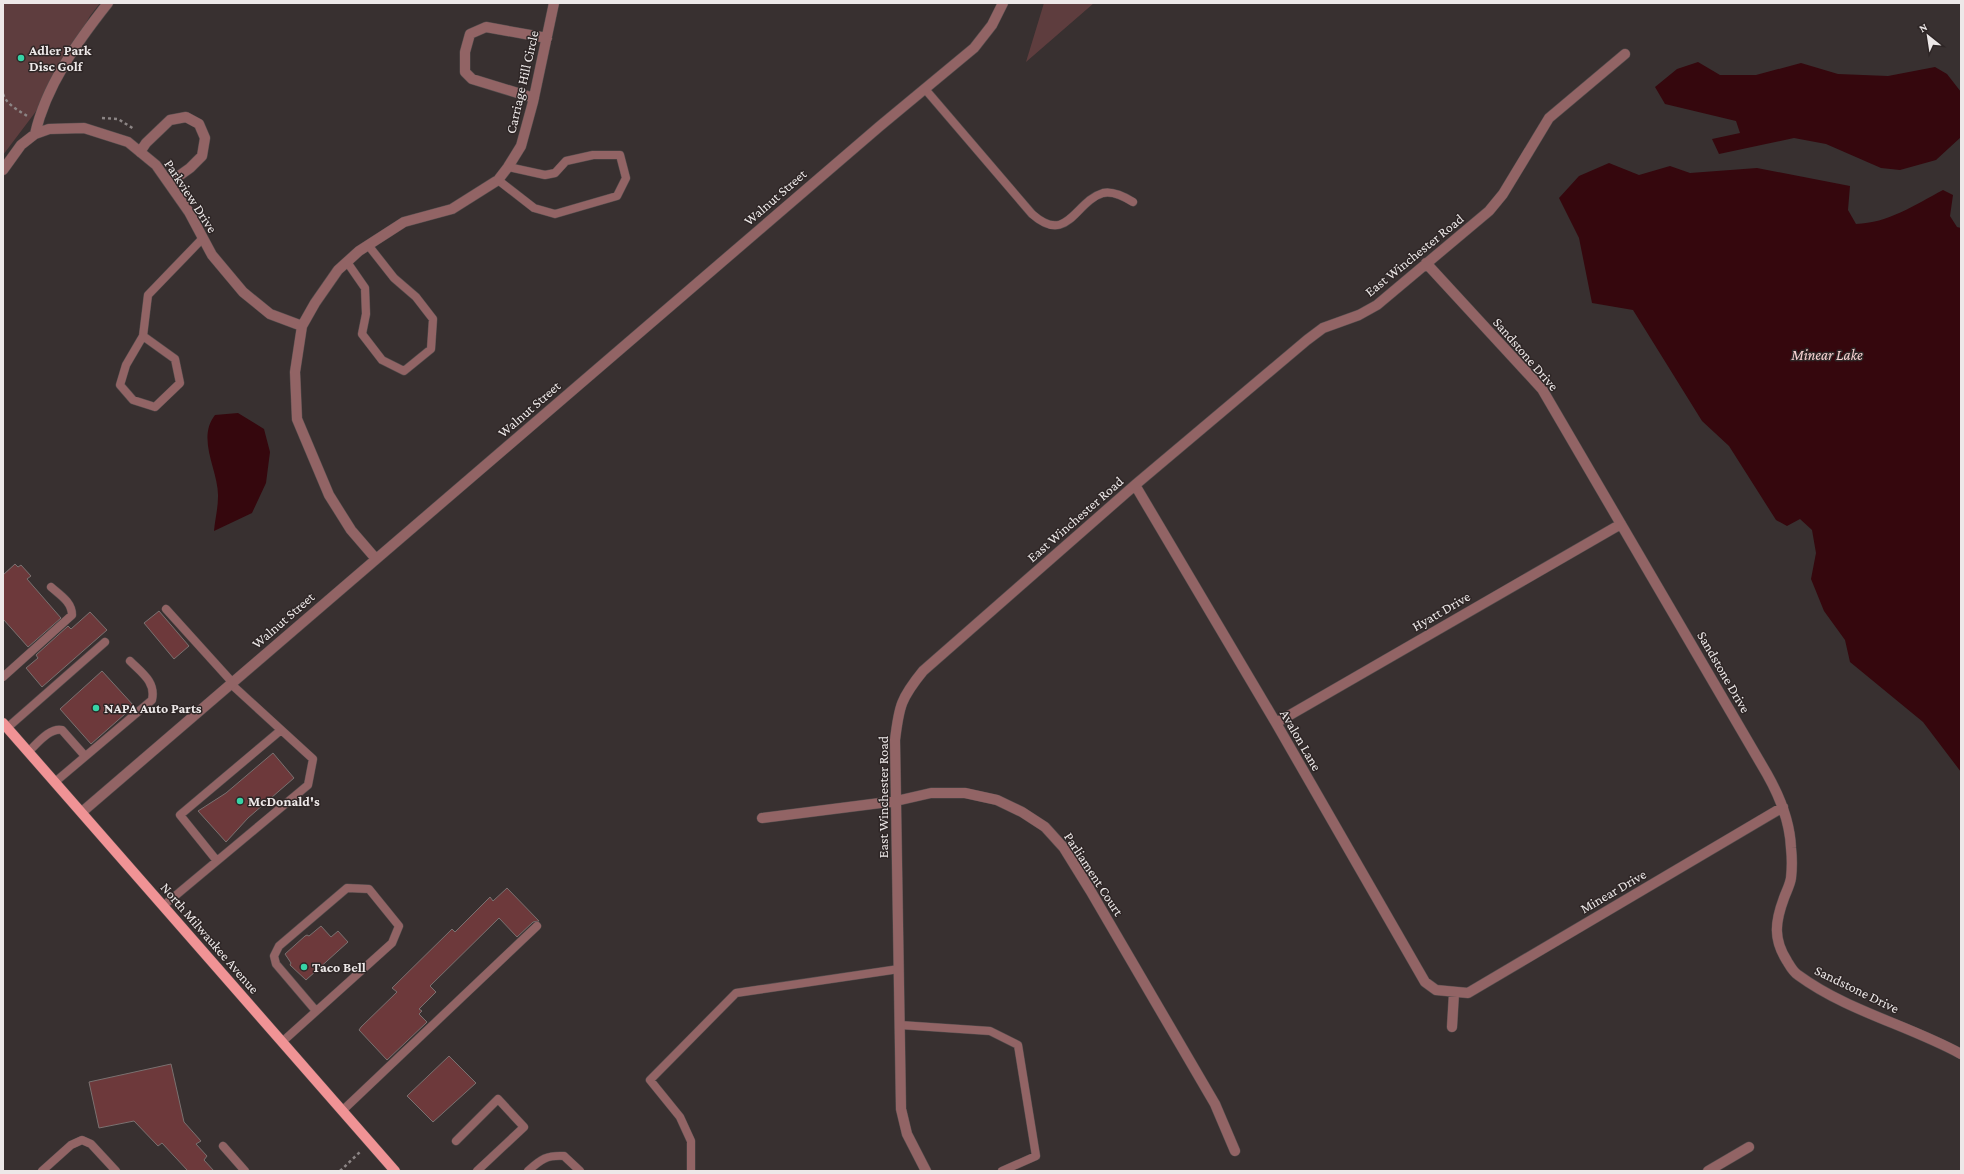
<svg xmlns="http://www.w3.org/2000/svg" width="1964" height="1174" font-family="'Crimson Pro',serif">
<style>
.green{fill:#5e3d3e}
.water{fill:#35070d}
.building{fill:#6d393b;stroke:#7a7170}
.lines{fill:none;stroke-linecap:round;stroke-linejoin:round}
.lane-casing{stroke:#554d4d;stroke-width:9}
.street-casing{stroke:#554d4d;stroke-width:11}
.primary-casing{stroke:#554d4d;stroke-width:11}
.path{stroke:#8c8585;stroke-width:2.5;stroke-dasharray:3 3;stroke-linecap:butt}
.lane{stroke:#926465;stroke-width:8}
.street{stroke:#926465;stroke-width:10}
.primary{stroke:#f09395;stroke-width:10}
.poi-dot{fill:#37d4a6;stroke:#2e2626;stroke-width:1.5}
.labels{text-anchor:middle;stroke-width:3;stroke-linejoin:round;paint-order:stroke}
.poi-label{font-size:14px;font-weight:bold;fill:#ede8e8;stroke:#2e2626;text-anchor:start}
.street-label{font-size:14px;fill:#ede8e8;stroke:#2e2626}
.water-label{font-size:15px;font-style:italic;fill:#f7d2d2;stroke:#2e2626}
</style>
<rect width="100%" height="100%" fill="#383030"/>
<!-- green -->
<path class="green" d="M3,3H100L90,16L37,110L3,155Z
M1044,3H1094L1026,62Z"/>
<!-- water -->
<path class="water" d="M1698,62L1720,75H1756L1801,63L1838,74L1888,76L1935,67L1947,74L1961,92V137L1936,160L1900,170L1881,168L1826,144L1794,138L1719,154L1712,139L1740,133L1736,121L1665,104L1655,87L1677,69Z
M1609,163L1639,175L1670,166L1690,173L1757,168L1850,186L1848,210L1856,224C1888,223 1915,205 1943,190L1953,195L1950,216L1957,227L1961,228V772L1923,722L1850,662L1845,640L1824,611L1811,579L1816,553L1812,530L1800,519L1787,526L1776,520L1729,446L1702,421L1633,310L1592,303L1579,238L1559,198L1579,176Z
M238,413L264,429L270,452L266,483L252,513L214,531C215,520 218,508 218,497C219,471 196,439 215,415Z"/>
<!-- building -->
<path class="building" d="M15,564L18,567L21,565L31,576L27,579L61,618L28,647L3,619V575Z
M159,611L189,646L174,659L144,623Z
M90,612L107,630L42,687L26,668L38,658L36,655L68,626L71,629Z
M102,671L134,706L91,744L60,709Z
M273,753L294,778L248,818L226,842L198,811L226,793Z
M507,888L539,921L533,922L517,937L499,918L430,986L436,992L419,1009L422,1011L419,1014L427,1022L387,1060L359,1030L361,1027L397,992L392,988L452,929L455,932L490,897L493,901Z
M321,926L331,937L338,931L348,942L306,980L290,965L291,963L285,954L305,936L307,935L309,936Z
M449,1056L476,1083L433,1122L407,1096Z
M171,1064L184,1122L201,1141L196,1144L207,1156L204,1160L214,1171H188L162,1143L158,1146L134,1121L99,1128L89,1082Z"/>
<g class="lines">
<defs>
<path id="lane" d="M925,89L1032,214C1068,246 1075,201 1103,193C1112,191 1125,197 1133,202
M498,180L534,208L555,214L617,196L626,178L620,155H593L566,161L555,173L545,175L508,167
M347,262L365,288L366,314L362,334L382,360L404,371L431,349L433,319L416,297L394,278L368,245
M143,336L175,359L180,383L155,407L133,400L120,385L126,365L143,336L148,295L203,238
M166,609L232,682
M3,677L72,615C72,602 60,595 51,587
M7,728L105,642
M28,752C37,744 50,727 62,730L85,756
M55,782L152,700C156,682 142,673 130,661
M217,861L180,815L281,730
M163,906L308,785L313,759L231,684
M900,1025L990,1031L1018,1045L1036,1156L1002,1171
M282,1042L392,943L399,926L369,889L347,888L279,946L274,956L276,964L316,1011
M342,1111L537,926
M456,1141L498,1099L524,1127L477,1171
M223,1146L245,1171
M42,1171L71,1145L82,1140L91,1144L116,1171
M528,1171C541,1159 547,1155 564,1156L580,1171
M691,1171V1141L680,1117L650,1080L736,993L899,969"/>
<path id="street" d="M534,98L472,79L465,72V52L470,34L486,27L547,38
M35,134C46,86 77,42 108,3
M140,152L146,143L170,120L186,117L199,124L205,138L202,156L190,168L169,183
M3,170L21,145L35,134L49,129L84,128L128,142L156,165L189,212L212,255L243,292L270,314L302,326
M1426,263L1542,389L1767,774C1780,797 1790,821 1791,848C1792,857 1792,869 1791,878C1790,885 1786,892 1784,898C1775,922 1773,939 1787,961C1790,966 1793,972 1798,975C1847,1011 1908,1025 1961,1054
M1135,485L1276,723L1425,982L1436,990L1468,993L1783,807
M376,559L351,530L329,495L297,419L295,372L302,326L315,303L338,270L359,251L404,222L452,209L498,180L508,167L521,146L533,102L554,3
M1276,723L1621,524
M82,812L880,126L974,48L992,25L1003,3
M762,818L896,801L931,793H965L997,800L1022,812L1045,827L1064,848L1090,890L1215,1104L1235,1151
M1452,1027L1454,993
M926,1171L907,1134L901,1109L895,740C899,706 901,698 923,671L1135,485L1307,340L1323,328L1359,315L1377,305L1489,211L1503,194L1549,118L1625,54
M1708,1171L1749,1147"/>
<path id="primary" d="M3,723L395,1171"/>
</defs>
<!-- lane casing -->
<use href="#lane" class="lane-casing"/>
<!-- street casing -->
<use href="#street" class="street-casing"/>
<!-- primary casing -->
<use href="#primary" class="primary-casing"/>
<!-- path -->
<path class="path" d="M3,94C7,105 18,110 27,116
M102,118L118,119L134,129
M340,1171L361,1151"/>
<!-- lane -->
<use href="#lane" class="lane"/>
<!-- street -->
<use href="#street" class="street"/>
<!-- primary -->
<use href="#primary" class="primary"/>
</g>
<!-- markers -->
<g class="poi-dot">
<circle cx="21" cy="58" r="4"/>
<circle cx="96" cy="708" r="4"/>
<circle cx="240" cy="801" r="4"/>
<circle cx="304" cy="967" r="4"/>
</g>
<g class="labels">
<!-- poi labels -->
<g class="poi-label">
<text x="29" y="55">Adler Park<tspan x="29" dy="16">Disc Golf</tspan></text>
<text x="104" y="713">NAPA Auto Parts</text>
<text x="248" y="806">McDonald's</text>
<text x="312" y="972">Taco Bell</text>
</g>
<!-- street labels -->
<g class="street-label">
<text transform="translate(522 82) rotate(-77)" y="5">Carriage Hill Circle</text>
<text transform="translate(191 196) rotate(57)" y="5">Parkview Drive</text>
<text transform="translate(775 197) rotate(-41)" y="5">Walnut Street</text>
<text transform="translate(1414 255) rotate(-39)" y="5">East Winchester Road</text>
<text transform="translate(1526 354) rotate(49)" y="5">Sandstone Drive</text>
<text transform="translate(529 409) rotate(-41)" y="5">Walnut Street</text>
<text transform="translate(1075 519) rotate(-41)" y="5">East Winchester Road</text>
<text transform="translate(1441 611) rotate(-30)" y="5">Hyatt Drive</text>
<text transform="translate(283 620) rotate(-41)" y="5">Walnut Street</text>
<text transform="translate(1724 672) rotate(60)" y="5">Sandstone Drive</text>
<text transform="translate(1301 740) rotate(60)" y="5">Avalon Lane</text>
<text transform="translate(883 797) rotate(-90)" y="5">East Winchester Road</text>
<text transform="translate(1094 874) rotate(57)" y="5">Parliament Court</text>
<text transform="translate(1613 891) rotate(-30)" y="5">Minear Drive</text>
<text transform="translate(210 938) rotate(49)" y="5">North Milwaukee Avenue</text>
<text transform="translate(1857 989) rotate(26)" y="5">Sandstone Drive</text>
</g>
<!-- water labels -->
<g class="water-label">
<text x="1827" y="360">Minear Lake</text>
</g>
</g>
<!-- border -->
<rect width="1964" height="1174" fill="none" stroke="#ede8e8" stroke-width="8"/>
<!-- north arrow -->
<g transform="translate(1928 36) rotate(330)" stroke="#2e2626" stroke-width="3" paint-order="stroke">
<path d="M0-3L7 15L0 10L-7 15Z" fill="#ede8e8"/>
<text y="-6" font-size="11" font-weight="bold" text-anchor="middle" fill="#ede8e8">N</text>
</g>
</svg>
